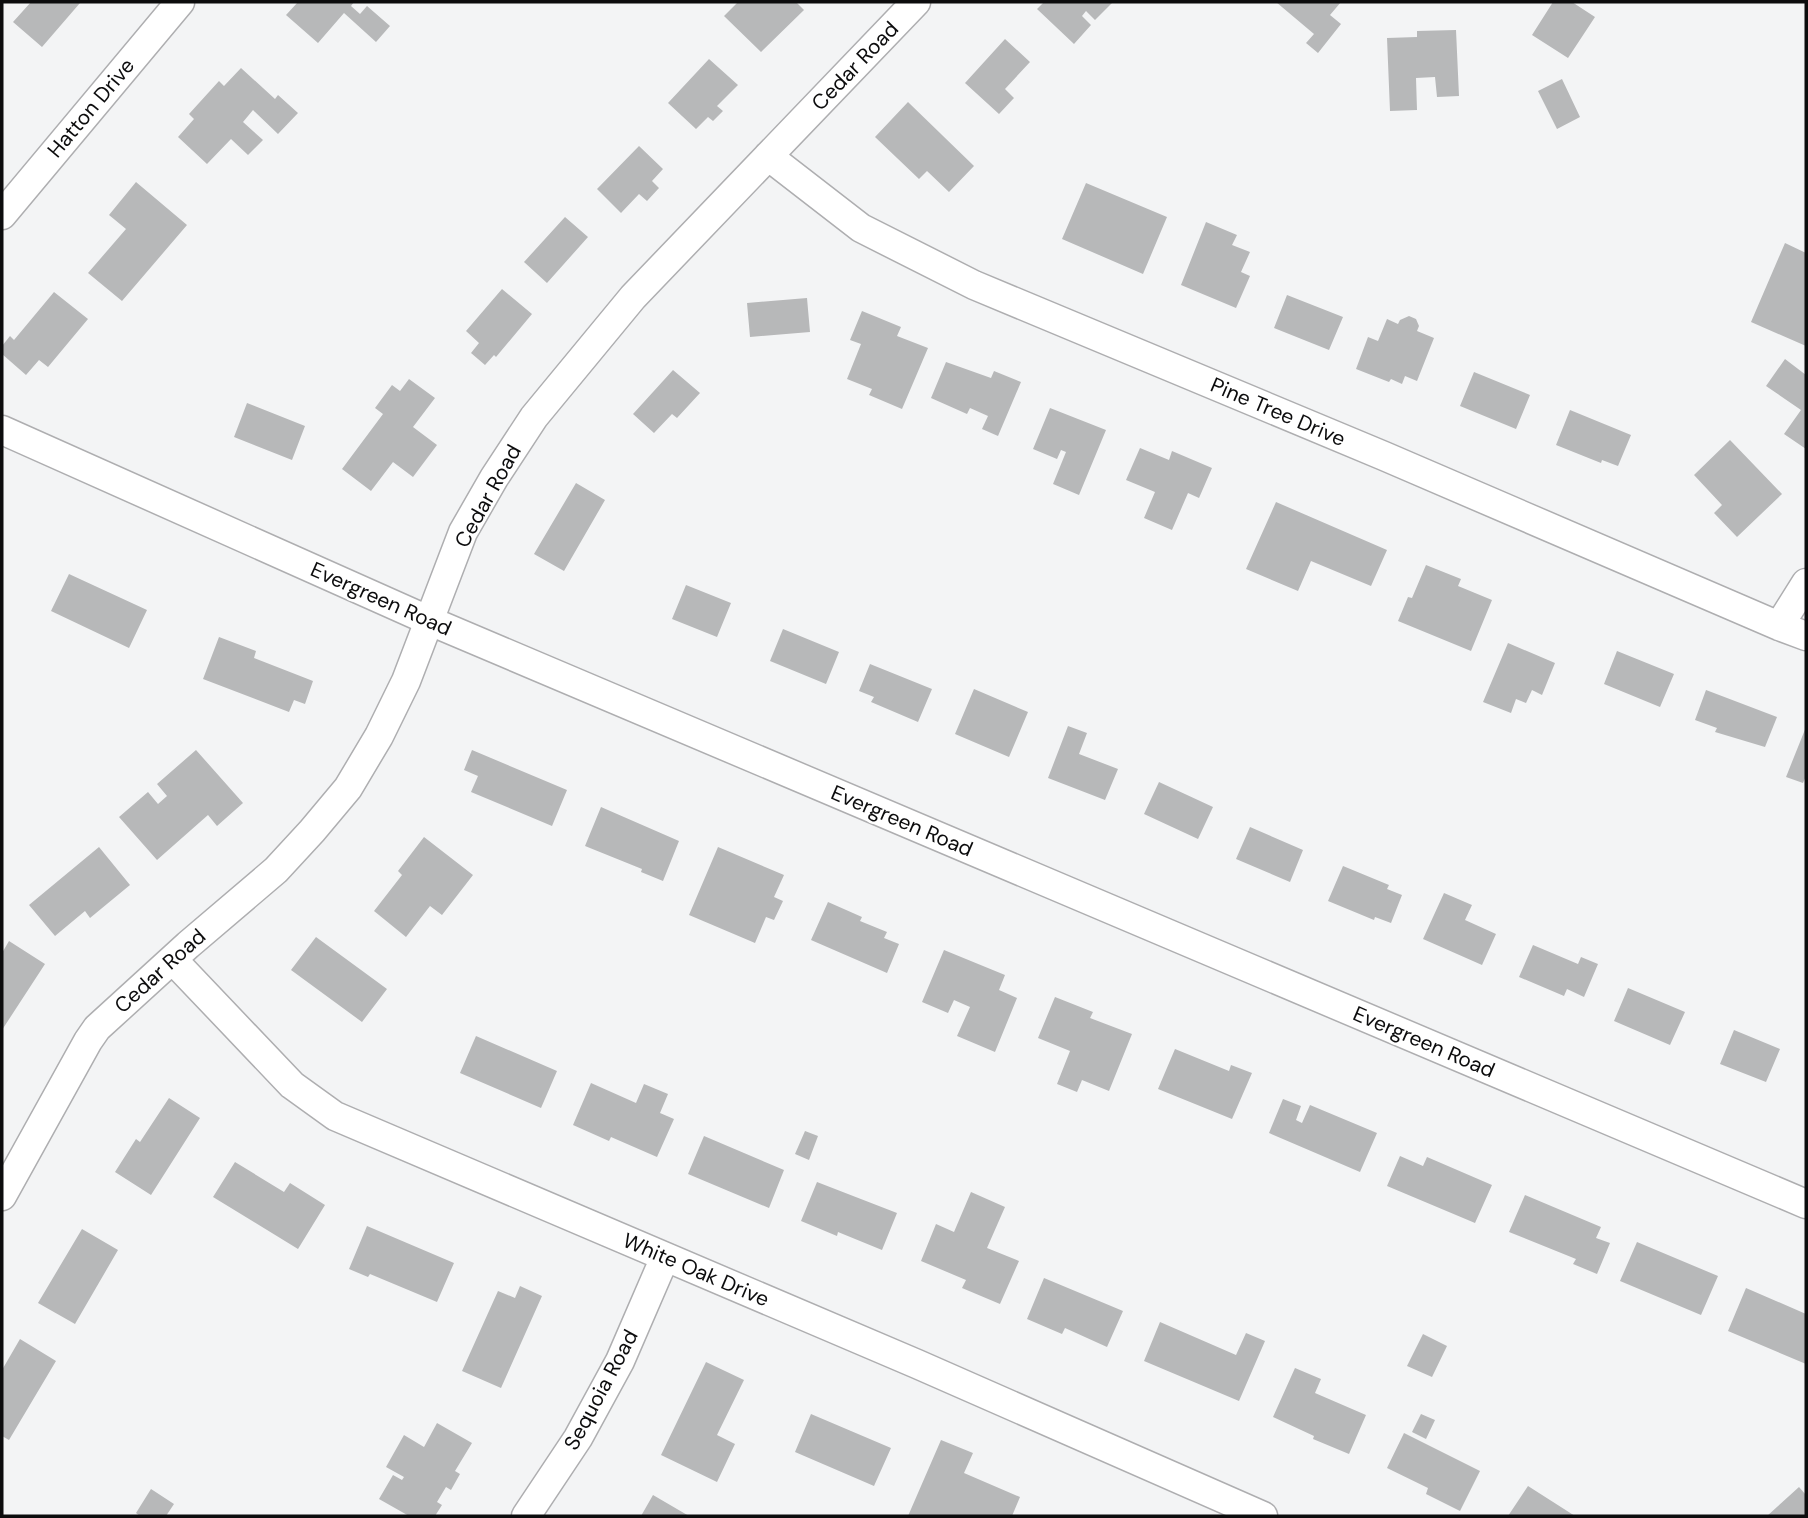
<svg xmlns="http://www.w3.org/2000/svg" width="1808" height="1518" font-family="'DM Sans',sans-serif">
<style>
.building{fill:#b7b8b9}
.lines{fill:none;stroke-linecap:round;stroke-linejoin:round}
.minor-casing{stroke:#aeaeb0;stroke-width:31}
.minor{stroke:#fff;stroke-width:28}
.labels{text-anchor:middle;stroke-width:5;stroke-linejoin:round;paint-order:stroke}
.street-label{font-size:21px;fill:#0c0c0d;stroke:#fff}
</style>
<rect width="100%" height="100%" fill="#f3f4f5"/>
<!-- building -->
<path class="building" d="M31,2H78L80,3L42,47L13,22Z
M298,2H354L351,6L360,14L367,6L390,26L376,42L344,13L318,43L286,15Z
M738,2H796L804,10L761,52L724,16Z
M1044,2H1113L1095,20L1086,11L1082,16L1091,25L1074,44L1037,9Z
M1276,2H1341L1330,15L1341,24L1318,53L1306,43L1314,34Z
M1553,2H1572L1595,17L1568,58L1532,35Z
M1456,30L1459,96L1437,97L1435,77L1416,78L1417,110L1390,111L1387,38L1417,37V31Z
M1005,39L1030,62L1005,89L1014,98L999,114L965,83Z
M709,59L738,85L717,106L723,111L713,121L708,117L696,129L668,103Z
M241,68L275,99L278,95L298,113L278,134L253,110L243,122L263,140L248,155L231,139L207,164L178,137L194,119L189,114L219,81L224,86Z
M1562,79L1580,117L1557,129L1538,91Z
M908,102L974,166L949,192L927,171L919,179L875,137Z
M639,146L663,169L652,181L659,188L647,201L639,194L621,213L597,189Z
M136,182L187,225L122,301L88,273L126,229L109,215Z
M1086,183L1167,217L1143,274L1062,239Z
M565,217L588,237L547,283L524,262Z
M1206,222L1237,235L1232,245L1250,252L1241,272L1250,276L1236,308L1181,285Z
M1785,243L1806,253V346L1751,322Z
M502,289L532,314L496,357L494,355L485,365L471,353L479,343L466,331Z
M54,292L88,319L48,367L39,360L26,375L2,354V346L10,336L14,340Z
M1287,295L1343,317L1329,350L1274,328Z
M807,298L810,332L750,337L747,303Z
M862,311L901,327L897,336L928,348L902,409L869,395L872,389L847,379L861,344L850,340Z
M1409,316L1416,319L1419,326L1417,331L1434,338L1417,381L1405,376L1402,384L1391,379L1389,382L1356,369L1368,337L1378,341L1387,319L1398,324L1400,320Z
M1785,359L1806,375V449L1784,434L1801,410L1766,386Z
M946,362L991,378L994,371L1021,382L998,436L982,429L988,416L970,408L967,414L931,398Z
M673,370L700,393L677,418L672,414L654,433L633,414Z
M1474,372L1530,395L1516,429L1460,406Z
M409,379L435,398L413,427L437,445L413,477L393,462L371,491L342,469L383,414L375,408L392,385L400,391Z
M247,403L305,426L292,460L234,437Z
M1050,408L1106,430L1079,495L1053,484L1066,452L1061,450L1057,459L1033,449Z
M1570,410L1631,435L1618,466L1602,460L1601,463L1556,445Z
M1730,440L1782,494L1737,537L1714,513L1722,505L1694,475Z
M1140,448L1169,460L1172,451L1212,468L1199,498L1188,493L1172,530L1144,518L1155,492L1126,480Z
M576,483L605,500L564,571L534,554Z
M1276,502L1387,550L1371,586L1311,561L1298,591L1246,569Z
M1426,565L1461,579L1458,586L1492,600L1471,651L1398,621L1408,597L1412,598Z
M69,574L147,610L129,648L51,611Z
M686,585L731,603L717,637L672,619Z
M783,629L839,652L826,684L770,661Z
M219,637L256,651L254,658L313,681L305,704L294,700L289,712L203,679Z
M1508,643L1555,663L1542,695L1532,690L1526,703L1516,699L1511,713L1483,702Z
M1617,651L1674,674L1660,707L1604,684Z
M870,664L932,689L918,722L871,702L874,697L859,691Z
M974,689L1028,712L1009,757L955,734Z
M1706,690L1777,717L1765,747L1715,732L1717,728L1695,720Z
M1068,726L1087,733L1079,754L1118,769L1105,800L1048,778Z
M1806,727V776L1803,783L1786,777Z
M196,750L243,803L217,826L208,815L157,860L119,817L148,792L158,804L167,796L157,784Z
M472,750L567,790L552,826L471,792L478,776L464,770Z
M1159,782L1213,807L1198,839L1144,814Z
M601,807L679,841L663,881L641,872L642,869L585,846Z
M1250,827L1303,850L1290,882L1236,859Z
M424,837L473,875L442,915L430,906L406,937L374,911L402,875L398,871Z
M99,847L130,885L90,918L85,911L55,936L29,905Z
M718,847L784,875L774,897L783,901L774,920L766,917L755,943L689,915Z
M1343,866L1389,885L1387,889L1402,895L1391,923L1375,917L1374,920L1328,901Z
M1444,893L1472,905L1465,920L1496,934L1482,965L1423,939Z
M828,902L862,917L860,921L887,932L884,938L899,944L887,973L811,940Z
M316,937L387,989L362,1022L291,970Z
M9,941L45,964L2,1030V953Z
M1533,945L1578,964L1581,957L1598,964L1584,997L1567,989L1564,996L1519,977Z
M944,950L1005,975L999,990L1017,998L995,1052L957,1036L970,1007L954,1000L948,1013L922,1002Z
M1628,988L1685,1012L1670,1045L1614,1021Z
M1055,997L1093,1012L1090,1018L1132,1034L1109,1091L1082,1080L1077,1092L1057,1084L1070,1051L1038,1038Z
M1734,1030L1780,1049L1766,1082L1720,1064Z
M476,1036L557,1071L541,1108L460,1073Z
M1175,1049L1229,1071L1231,1065L1252,1073L1232,1119L1158,1089Z
M591,1083L636,1103L644,1084L668,1094L660,1113L674,1119L657,1157L611,1137L609,1141L573,1125Z
M169,1098L200,1118L151,1195L115,1172L136,1139L140,1142Z
M1283,1099L1301,1106L1296,1120L1302,1123L1310,1105L1377,1133L1360,1172L1269,1133Z
M805,1131L818,1136L809,1160L795,1154Z
M704,1136L784,1170L769,1208L688,1174Z
M1400,1156L1423,1166L1427,1157L1492,1185L1475,1223L1387,1186Z
M235,1162L284,1192L290,1183L325,1205L298,1249L213,1197Z
M817,1182L897,1213L882,1250L838,1232L837,1236L801,1221Z
M971,1192L1005,1207L987,1248L1019,1261L1000,1304L962,1288L966,1280L921,1261L936,1224L954,1232Z
M1525,1195L1601,1227L1596,1238L1610,1243L1597,1274L1573,1264L1576,1259L1509,1232Z
M367,1226L454,1263L437,1302L370,1274L368,1277L349,1269Z
M82,1229L118,1250L75,1324L38,1303Z
M1637,1242L1718,1276L1701,1315L1620,1281Z
M1044,1278L1123,1311L1107,1347L1065,1328L1062,1334L1027,1319Z
M520,1286L542,1296L501,1388L462,1371L498,1291L515,1298Z
M1746,1288L1806,1314V1364L1728,1331Z
M1160,1322L1236,1355L1246,1333L1265,1341L1239,1401L1144,1361Z
M1423,1334L1447,1346L1432,1377L1407,1366Z
M20,1339L56,1361L9,1440L2,1436V1370Z
M706,1362L744,1380L717,1435L735,1444L717,1482L661,1455Z
M1295,1368L1321,1379L1315,1393L1366,1415L1349,1454L1313,1439L1314,1436L1273,1417Z
M811,1414L891,1448L874,1486L795,1452Z
M1421,1414L1435,1420L1426,1439L1412,1432Z
M437,1423L472,1443L455,1471L460,1474L451,1490L446,1487L437,1502L442,1505L435,1516H409L379,1499L393,1475L402,1480L404,1477L386,1467L404,1435L424,1447Z
M1404,1433L1480,1471L1460,1511L1426,1494L1428,1488L1387,1468Z
M941,1440L973,1453L964,1473L1020,1497L1012,1516H908Z
M1528,1486L1575,1516H1508Z
M1799,1487L1806,1495V1516H1767Z
M151,1489L174,1504L166,1516H140L136,1513Z
M653,1495L689,1516H641Z"/>
<g class="lines">
<defs>
<path id="minor" d="M768,156L861,228L974,285L1384,456L1779,626L1806,636
M2,215L180,2
M2,430L430,621L1806,1204
M1779,626L1806,583
M173,960L292,1085L335,1116L917,1364L1263,1516
M2,1196L88,1041L97,1028L188,945L276,870L312,831L348,788L379,736L406,681L463,532L494,478L534,417L633,297L916,2
M526,1516L578,1438L620,1361L665,1257"/>
</defs>
<!-- minor casing -->
<use href="#minor" class="minor-casing"/>
<!-- minor -->
<use href="#minor" class="minor"/>
</g>
<g class="labels">
<!-- street labels -->
<g class="street-label">
<text transform="translate(855 66) rotate(-46)" y="7">Cedar Road</text>
<text transform="translate(91 108) rotate(-50)" y="7">Hatton Drive</text>
<text transform="translate(1278 412) rotate(23)" y="7">Pine Tree Drive</text>
<text transform="translate(488 496) rotate(-61)" y="7">Cedar Road</text>
<text transform="translate(381 599) rotate(24)" y="7">Evergreen Road</text>
<text transform="translate(902 821) rotate(23)" y="7">Evergreen Road</text>
<text transform="translate(160 971) rotate(-42)" y="7">Cedar Road</text>
<text transform="translate(1424 1042) rotate(23)" y="7">Evergreen Road</text>
<text transform="translate(696 1270) rotate(23)" y="7">White Oak Drive</text>
<text transform="translate(601 1390) rotate(-62)" y="7">Sequoia Road</text>
</g>
</g>
<!-- border -->
<rect width="1808" height="1518" fill="none" stroke="#0c0c0d" stroke-width="7"/>
</svg>
